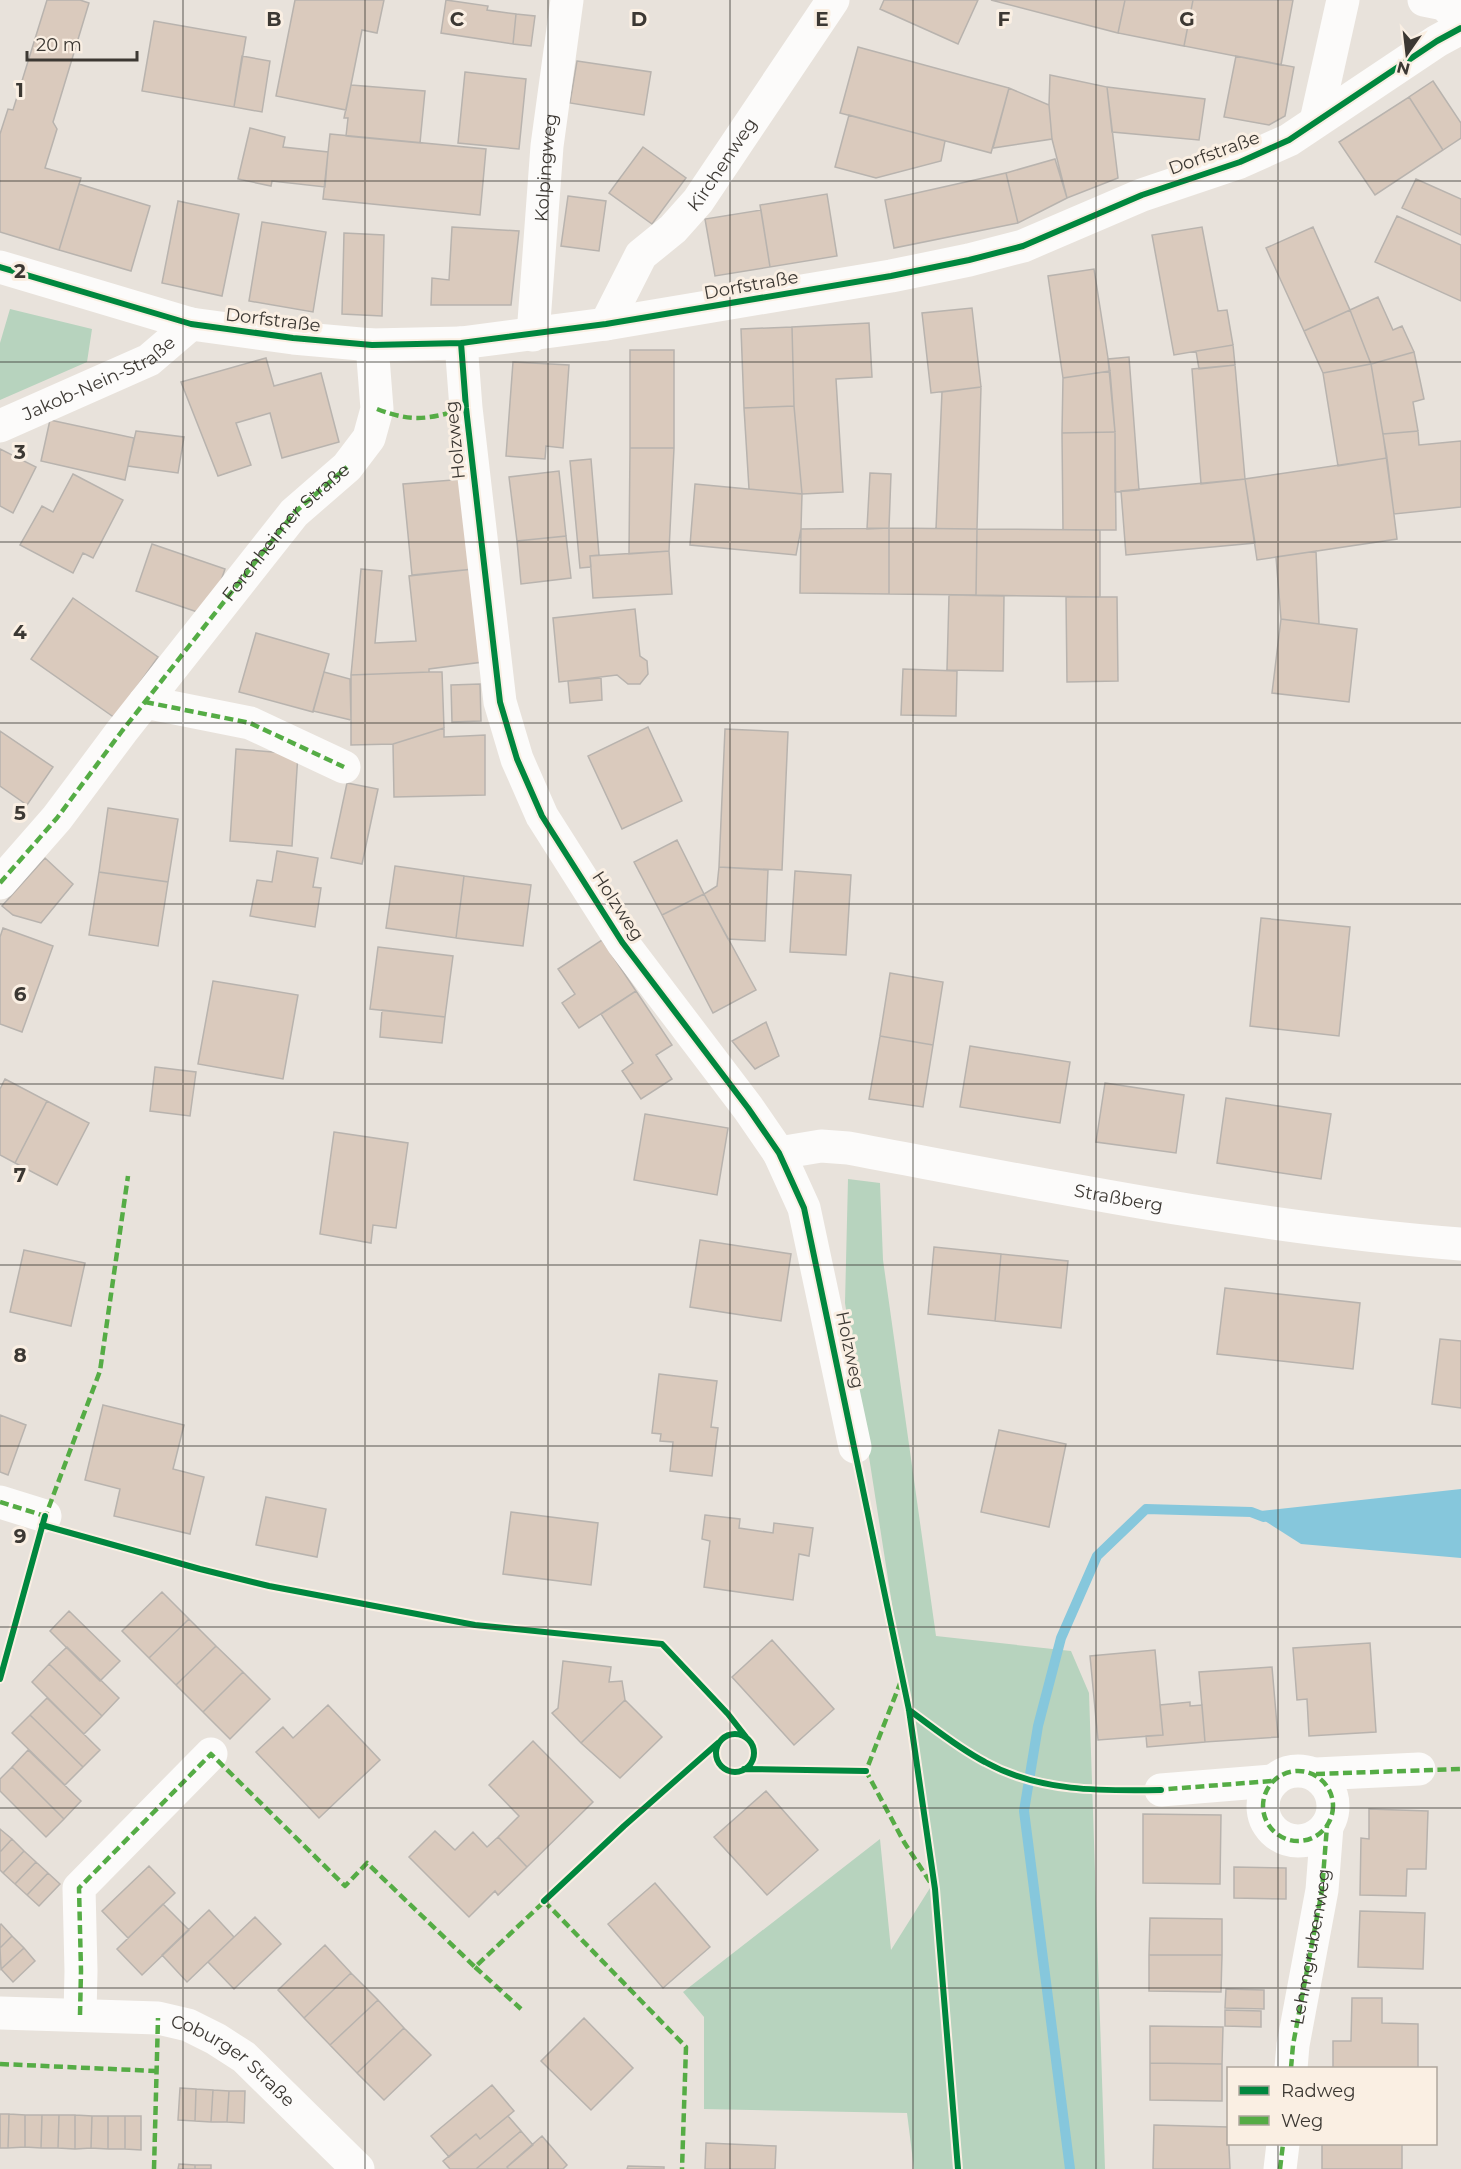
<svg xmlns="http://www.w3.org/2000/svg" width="1461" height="2169" font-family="Montserrat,sans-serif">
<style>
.green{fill:#b7d3be}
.water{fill:#86c7dc}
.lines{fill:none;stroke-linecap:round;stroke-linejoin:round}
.stream{stroke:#86c7dc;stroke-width:10}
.building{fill:#dacabd;stroke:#b8b3ae;stroke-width:1.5}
.minor{stroke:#fcfbfa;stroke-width:33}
.quiet{stroke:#55ac45;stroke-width:4.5;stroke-dasharray:9 4.5;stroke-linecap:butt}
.cycleway-casing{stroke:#faefe3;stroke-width:10}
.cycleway{stroke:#00873e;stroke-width:6}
.grid{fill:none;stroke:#3c3833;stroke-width:1.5;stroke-opacity:0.55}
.labels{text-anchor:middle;stroke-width:6;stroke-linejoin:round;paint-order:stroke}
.street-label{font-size:18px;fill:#3c3833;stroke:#faefe3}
.grid-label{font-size:20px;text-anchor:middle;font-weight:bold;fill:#3c3833;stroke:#faefe3;stroke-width:6;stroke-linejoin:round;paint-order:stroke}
</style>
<rect width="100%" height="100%" fill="#e8e2db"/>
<!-- green -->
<path class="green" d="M10,309L92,329L87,362L0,400V343Z
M848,1179L880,1183L883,1260L936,1636L1071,1651L1089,1693L1105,2169H914L907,2113L704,2109V2017L683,1992L880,1839L891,1950L935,1880L845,1303Z"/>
<!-- water -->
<path class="water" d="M1461,1489V1558L1301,1544L1251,1512Z"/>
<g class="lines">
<!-- stream -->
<path class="stream" d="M1070,2169L1024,1811L1038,1726L1061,1638L1097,1556L1146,1509L1251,1512L1264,1517"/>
</g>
<!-- building -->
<path class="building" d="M47,0H80L89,3L53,122L57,129L45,168L81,178L59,250L0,232V134L8,109L13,110Z
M295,0H384L377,33L362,30L346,110L276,96Z
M446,0L488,6L487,10L516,14L513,44L441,33Z
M884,0H978L958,44L880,9Z
M991,0H1125L1118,33Z
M1125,0H1193L1184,46L1118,33Z
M1193,0H1293L1281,65L1184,46Z
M516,14L535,16L531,46L513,44Z
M154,21L246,37L234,107L142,91Z
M858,47L1009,88L991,153L840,113Z
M242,56L270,61L262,112L234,107Z
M1236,56L1294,67L1285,116L1269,125L1224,117Z
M577,61L651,72L644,115L570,103Z
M465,72L526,79L519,149L458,143Z
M1050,75L1107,87L1118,178L1067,198L1052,139L1049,105Z
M1433,81L1461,123V138L1443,150L1409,97Z
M351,85L425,91L420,143L346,136L348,118H344Z
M1107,87L1205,99L1199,140L1112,132Z
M1009,88L1049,105L1052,139L993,148Z
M1409,97L1443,150L1375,195L1339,142Z
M849,115L945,141L941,161L876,178L835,167Z
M250,128L285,137L283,147L328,152L325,187L272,181L271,186L238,179Z
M330,134L486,149L480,215L323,199Z
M643,147L686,178L652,224L609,193Z
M1055,159L1067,198L1018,223L1006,173Z
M1006,173L1018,223L894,248L885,200Z
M1416,179L1461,199V235L1402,208Z
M79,184L150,206L131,271L59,250Z
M827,194L837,256L770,267L760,205Z
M568,196L606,201L599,251L561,246Z
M178,201L239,214L222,296L162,283Z
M761,210L770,267L715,276L705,219Z
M1397,216L1461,245V301L1375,262Z
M262,222L326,232L313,312L249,301Z
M452,227L519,231L511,305H431L432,278L449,280Z
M1202,227L1218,311L1227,310L1233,345L1174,355L1152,235Z
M1313,227L1350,310L1304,331L1266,248Z
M344,233L384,235L382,316L342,314Z
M1094,269L1110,371L1063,378L1048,276Z
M1378,297L1393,330L1402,326L1414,352L1371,364L1350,310Z
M972,308L981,387L931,393L922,313Z
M1350,310L1371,364L1323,373L1304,331Z
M869,323L872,377L836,379L843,492L802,494L794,406L792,327Z
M792,327L794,406L744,408L741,329Z
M1233,345L1235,365L1199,369L1196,351Z
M630,350H674V448H630Z
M1414,352L1424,399L1413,402L1418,431L1383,434L1371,364Z
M1129,357L1139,490L1115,492V432L1108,359Z
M266,358L274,386L321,373L339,442L282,458L270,413L236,423L251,465L218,476L181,382Z
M513,362L569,365L563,448L546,446L545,459L506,456Z
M1371,364L1387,458L1338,466L1323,373Z
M1235,365L1245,479L1201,484L1192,369Z
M1110,371L1115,432L1062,433L1063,378Z
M981,387L977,529H936L942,392Z
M794,406L802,494L749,489L744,408Z
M50,420L134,438L125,480L41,461Z
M136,431L184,437L178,473L128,466Z
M1418,431L1419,445L1461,441V507L1394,514L1383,434Z
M1115,432L1116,530H1063L1062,433Z
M630,448H674L669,551L629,554Z
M0,449L36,467L13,513L0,506Z
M1387,458L1397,539L1257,560L1245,479Z
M591,459L599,555L590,556L591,567L580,568L570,461Z
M559,471L566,536L517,541L509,477Z
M870,473L891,474L889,528L867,529Z
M73,474L123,500L93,558L83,553L73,573L20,545L42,506L53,512Z
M465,479L474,569L412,575L403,484Z
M1245,479L1255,543L1126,555L1121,491Z
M695,484L802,494L801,529L796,555L690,545Z
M889,528V594L800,593L801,529Z
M889,528L977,529L976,595L889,594Z
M977,529L1100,530V597L976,595Z
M566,536L571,578L521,584L517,541Z
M152,544L225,569L209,616L136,591Z
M669,551L672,594L593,598L590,556Z
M1316,551L1319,624L1281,619L1276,557Z
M361,569L382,571L375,643L416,641L409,576L474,569L483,662L429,669V672L351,675Z
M949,595L1004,596L1003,671L947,670Z
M1066,597H1117L1118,681L1067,682Z
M73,598L158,657L115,718L31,659Z
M635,609L640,656L647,661L648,674L640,684H628L617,675L559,682L553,618Z
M1281,619L1357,629L1349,702L1272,693Z
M256,633L329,654L313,712L239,692Z
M903,669L957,671L956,716L901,715Z
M324,672L350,679L351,720L313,711Z
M429,672H442L444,728L393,744L351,745V675Z
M601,678L602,700L570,703L568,681Z
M480,684L481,721L452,722L451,685Z
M648,727L682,801L622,829L588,756Z
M444,728V737L485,735V795L394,797L393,744Z
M725,729L788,732L782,870L719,867Z
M0,731L53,767L27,805L0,786Z
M236,749L298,754L292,846L230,841Z
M347,783L378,789L362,864L331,858Z
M108,808L178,819L168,882L99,872Z
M677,840L704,894L662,915L634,862Z
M277,851L318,858L313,887L321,888L315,927L250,916L257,880L272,882Z
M45,858L73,884L41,923L13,915L2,906Z
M395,866L464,876L456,938L386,928Z
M719,867L768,870L765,941L728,939L704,894L717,886Z
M795,871L851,875L846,955L790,952Z
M99,872L168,882L158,946L89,935Z
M464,876L531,885L523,946L456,938Z
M704,894L756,990L713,1013L662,915Z
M1261,918L1350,927L1339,1036L1250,1026Z
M3,928L53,946L22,1032L0,1024V937Z
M602,940L636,991L579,1028L562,1003L575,994L558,969Z
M378,947L453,956L445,1017L370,1009Z
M890,973L943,982L933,1045L880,1036Z
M213,981L298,995L283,1079L198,1064Z
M636,991L672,1045L656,1055L672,1079L641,1099L622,1071L633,1063L601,1014Z
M382,1010L445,1017L442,1043L380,1037Z
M766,1022L779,1056L755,1069L732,1041Z
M880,1036L933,1045L923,1107L869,1099Z
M970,1046L1070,1062L1060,1123L960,1107Z
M155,1067L196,1072L190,1116L150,1111Z
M5,1079L47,1101L15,1163L0,1155V1089Z
M1105,1083L1184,1095L1176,1153L1096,1142Z
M1226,1098L1331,1114L1321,1179L1217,1163Z
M47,1101L89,1123L57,1185L15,1163Z
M645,1114L728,1128L717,1195L634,1180Z
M334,1132L408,1143L396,1228L373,1225L371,1243L320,1234Z
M700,1240L791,1254L781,1321L690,1307Z
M934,1247L1001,1254L995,1321L928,1314Z
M24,1250L85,1263L71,1326L10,1312Z
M1001,1254L1068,1261L1061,1328L995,1321Z
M1225,1288L1360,1303L1353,1369L1217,1354Z
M1440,1339L1461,1341V1408L1432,1404Z
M659,1374L717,1381L711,1427L718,1428L712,1476L670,1471L673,1442L660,1441L661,1434L652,1433Z
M103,1405L184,1425L173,1469L204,1477L190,1534L114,1516L120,1489L85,1480Z
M0,1415L26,1425L8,1475L0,1472Z
M999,1430L1066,1444L1049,1527L981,1512Z
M266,1497L326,1509L317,1557L256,1545Z
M511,1512L598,1523L591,1585L503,1574Z
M705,1515L740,1519L739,1528L773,1533L774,1523L813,1528L809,1556L799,1554L793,1600L704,1587L710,1541L702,1539Z
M162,1592L189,1619L149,1658L122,1631Z
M69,1611L120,1661L100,1681L50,1631Z
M189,1619L216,1646L176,1685L149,1658Z
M772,1640L834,1709L794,1745L732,1677Z
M1370,1643L1376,1732L1309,1736L1307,1699L1297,1700L1293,1648Z
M216,1646L243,1672L203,1712L176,1685Z
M67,1647L119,1698L102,1716L49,1664Z
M1155,1650L1163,1735L1098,1740L1090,1656Z
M563,1661L611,1667L609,1682L622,1681L625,1700L581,1743L552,1713L558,1708Z
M49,1664L102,1716L84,1734L32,1682Z
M1272,1667L1278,1737L1205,1742L1199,1672Z
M243,1672L270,1699L230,1739L203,1712Z
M47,1698L100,1750L83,1767L30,1715Z
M625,1700L662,1737L620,1778L581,1743Z
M1190,1702V1706L1202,1705L1205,1742L1147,1747L1146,1736L1163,1735L1160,1705Z
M328,1705L380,1760L319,1818L256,1752L283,1727L293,1738Z
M30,1715L83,1767L65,1785L12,1733Z
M533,1741L593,1802L527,1867L498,1837L519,1816L489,1785Z
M28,1750L81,1801L64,1819L12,1767Z
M12,1767L64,1819L46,1837L0,1791V1779Z
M766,1791L818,1850L767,1895L714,1837Z
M1369,1809L1428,1811L1426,1869H1407L1406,1896L1360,1895L1361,1838L1369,1839Z
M1143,1814L1221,1815L1220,1884L1143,1883Z
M0,1829L12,1839L0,1852Z
M435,1831L455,1850L473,1832L487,1847L498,1837L527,1867L498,1895L495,1891L469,1917L409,1857Z
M12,1839L24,1851L3,1873L0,1870V1852Z
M24,1851L36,1862L15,1884L3,1873Z
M36,1862L48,1873L27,1895L15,1884Z
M149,1866L175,1893L128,1938L102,1911Z
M1234,1867L1286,1868V1899L1234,1898Z
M48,1873L60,1884L39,1906L27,1895Z
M655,1883L710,1947L663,1988L608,1924Z
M163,1904L189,1930L142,1975L117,1949Z
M209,1910L234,1937L187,1982L162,1955Z
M1360,1911L1425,1913L1423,1969L1358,1967Z
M255,1917L281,1944L234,1989L208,1962Z
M1150,1918L1222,1919V1955H1149Z
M1,1924L12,1936L0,1948V1925Z
M12,1936L24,1948L1,1969L0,1948Z
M325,1945L351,1973L304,2018L278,1990Z
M24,1948L35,1961L13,1982L1,1969Z
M1149,1955H1222L1221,1992L1149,1991Z
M351,1973L378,2000L330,2045L304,2018Z
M1226,1989L1264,1990V2009L1225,2008Z
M1352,1998H1382V2023L1418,2024V2068H1333V2041H1351Z
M378,2000L404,2028L357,2073L330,2045Z
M1225,2010L1261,2011V2027L1225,2026Z
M584,2018L633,2068L591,2110L541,2061Z
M1150,2026L1223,2027L1222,2064L1150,2063Z
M404,2028L431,2055L384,2100L357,2073Z
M1150,2063L1222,2064V2101L1150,2100Z
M492,2085L514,2111L480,2139L476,2134L449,2157L431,2136Z
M180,2088L196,2089L195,2121L178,2120Z
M196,2089L213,2090L211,2122L195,2121Z
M213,2090L229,2091L227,2122H211Z
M229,2091H245L244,2123L227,2122Z
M0,2114H9L8,2148H0Z
M9,2114L25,2115V2147L8,2148Z
M25,2115H42L41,2148L25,2147Z
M42,2115H59L58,2148H41Z
M59,2115H75V2149L58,2148Z
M75,2115L92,2116L91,2148L75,2149Z
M92,2116H108V2149L91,2148Z
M108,2116H125V2149H108Z
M125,2116H141V2150L125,2149Z
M508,2116L521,2131L476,2169H450L443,2161L476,2134L480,2139Z
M1154,2125L1228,2127L1230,2169H1153Z
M521,2131L533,2145L507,2167L509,2169H476Z
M542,2136L567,2165L563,2169H509L507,2167Z
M706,2143L776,2146L775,2169H705Z
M1322,2144H1402V2169H1322Z
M179,2164L195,2165V2169H178Z
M195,2165H211V2169H195Z
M628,2166L664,2167V2169H627Z"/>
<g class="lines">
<!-- minor -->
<g class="minor">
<path d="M1424,0L1444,4L1461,21"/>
<path d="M1316,121L1343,0"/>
<path d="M0,267L191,324L293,338L372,345L461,343L606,324L891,276L969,260L1023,246L1142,195L1240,162L1289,140L1437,41L1461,28"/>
<path id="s1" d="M606,324L641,255L673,229L698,201L833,0"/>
<path id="s2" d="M533,335L547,146L567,0"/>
<path d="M461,343L466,408L500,702L517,759L542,816L622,942L748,1108L779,1153L804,1208L855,1447"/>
<path id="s3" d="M0,426L149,360L191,324"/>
<path d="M145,702L250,723L344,767"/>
<path id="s4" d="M0,883L57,818L122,731L294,513L347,467L369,438L377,409L372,345"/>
<path id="s5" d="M779,1153L821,1146L848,1148C1051,1186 1254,1228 1461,1244"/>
<path d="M0,1502L45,1516"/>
<circle cx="1298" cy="1806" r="35"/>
<path d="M1316,1774L1419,1769"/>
<path d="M1161,1790L1272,1781"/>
<path id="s6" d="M0,2013L158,2018L188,2025L216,2039L244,2057L358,2169"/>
<path d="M80,2015L81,1971L79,1888L211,1754"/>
<path d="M1291,2068L1293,2045L1322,1890L1327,1826"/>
<path d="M1280,2169L1283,2144"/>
</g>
<!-- quiet -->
<g class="quiet">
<path d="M377,409C413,423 430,419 466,408"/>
<path d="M145,702L250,723L344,767"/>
<path d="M0,883L57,818L122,731L294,513L347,467"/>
<path d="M0,1502L45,1516"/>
<path d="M44,1520L100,1371L128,1176"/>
<path d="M901,1681L866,1771L904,1842L930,1882"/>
<circle cx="1298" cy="1806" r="35"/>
<path d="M1316,1774L1461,1769"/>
<path d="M1155,1790L1272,1781"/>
<path d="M544,1901L686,2047L682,2169"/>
<path d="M475,1967L521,2009"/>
<path d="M80,2015L81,1971L79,1888L211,1754L345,1886L367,1863L475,1967L548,1898"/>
<path d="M0,2064L156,2071"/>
<path id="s7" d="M1291,2068L1293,2045L1322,1890L1327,1826"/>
<path d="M154,2169L158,2018"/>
<path d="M1280,2169L1283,2144"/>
</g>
<defs>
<path id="cycleway" d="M0,267L191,324L293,338L372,345L461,343L606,324L891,276L969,260L1023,246L1142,195L1240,162L1289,140L1437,41L1461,28
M461,343L466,408L500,702L517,759L542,816L622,942L748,1108L779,1153L804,1208L909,1710L935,1889L958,2169
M42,1525L200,1569L269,1586L475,1625L662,1644L728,1714L746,1737
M0,1679L45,1516
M909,1710C934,1728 958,1748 985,1762C1039,1792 1101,1791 1161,1790
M716 1753a19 19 0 1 1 38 0a19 19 0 1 1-38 0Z
M744,1769L866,1771
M544,1901L624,1826L718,1743"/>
</defs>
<!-- cycleway casing -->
<use href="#cycleway" class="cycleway-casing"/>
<!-- cycleway -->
<use href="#cycleway" class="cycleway"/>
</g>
<!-- grid -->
<path class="grid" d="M183,0V2169M365,0V2169M548,0V2169M730,0V2169M913,0V2169M1096,0V2169M1278,0V2068M0,181H1461M0,362H1461M0,542H1461M0,723H1461M0,904H1461M0,1084H1461M0,1265H1461M0,1446H1461M0,1627H1461M0,1808H1461M0,1988H1461M1278,2144V2169"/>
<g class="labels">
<!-- street labels -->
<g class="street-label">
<text transform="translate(1214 153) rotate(-20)" y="6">Dorfstraße</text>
<text dy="6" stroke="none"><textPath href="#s1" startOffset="200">Kirchenweg</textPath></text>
<text dy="6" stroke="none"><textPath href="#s2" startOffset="168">Kolpingweg</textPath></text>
<text transform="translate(751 285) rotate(-10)" y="6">Dorfstraße</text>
<text transform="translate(273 320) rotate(7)" y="6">Dorfstraße</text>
<text dy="6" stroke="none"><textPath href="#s3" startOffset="110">Jakob-Nein-Straße</textPath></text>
<text transform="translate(455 440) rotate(-96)" y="6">Holzweg</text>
<text dy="6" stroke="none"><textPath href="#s4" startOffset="453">Forchheimer Straße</textPath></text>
<text transform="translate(618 906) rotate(57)" y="6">Holzweg</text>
<text dy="6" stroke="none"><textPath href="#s5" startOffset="345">Straßberg</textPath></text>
<text transform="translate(850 1350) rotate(78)" y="6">Holzweg</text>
<text dy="6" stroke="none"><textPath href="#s7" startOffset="123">Lehmgrubenweg</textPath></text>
<text dy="6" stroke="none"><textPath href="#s6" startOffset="246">Coburger Straße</textPath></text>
</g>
</g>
<g class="grid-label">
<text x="274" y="26">B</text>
<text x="457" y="26">C</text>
<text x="639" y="26">D</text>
<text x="822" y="26">E</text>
<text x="1004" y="26">F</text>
<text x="1187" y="26">G</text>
<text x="20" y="97">1</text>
<text x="20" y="278">2</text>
<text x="20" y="459">3</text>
<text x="20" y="639">4</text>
<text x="20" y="820">5</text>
<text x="20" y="1001">6</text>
<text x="20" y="1182">7</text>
<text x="20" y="1362">8</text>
<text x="20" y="1543">9</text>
</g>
<!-- legend -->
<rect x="1227" y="2067" width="210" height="78" fill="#faefe3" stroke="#aea69d" stroke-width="1.5"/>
<rect x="1239" y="2086" width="30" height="9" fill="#00873e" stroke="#aea69d" stroke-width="1.5"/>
<text x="1281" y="2097" font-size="18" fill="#3c3833">Radweg</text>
<rect x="1239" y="2116" width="30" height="9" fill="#55ac45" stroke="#aea69d" stroke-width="1.5"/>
<text x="1281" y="2127" font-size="18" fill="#3c3833">Weg</text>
<!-- north arrow -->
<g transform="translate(1407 54) rotate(194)" stroke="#faefe3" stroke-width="4.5" paint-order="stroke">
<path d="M0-4.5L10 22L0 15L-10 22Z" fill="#3c3833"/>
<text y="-9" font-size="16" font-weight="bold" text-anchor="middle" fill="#3c3833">N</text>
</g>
<!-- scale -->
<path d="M27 51v9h110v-9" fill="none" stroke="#3c3833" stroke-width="3"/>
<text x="36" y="51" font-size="18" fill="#3c3833" stroke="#faefe3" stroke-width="4.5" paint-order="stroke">20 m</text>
</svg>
